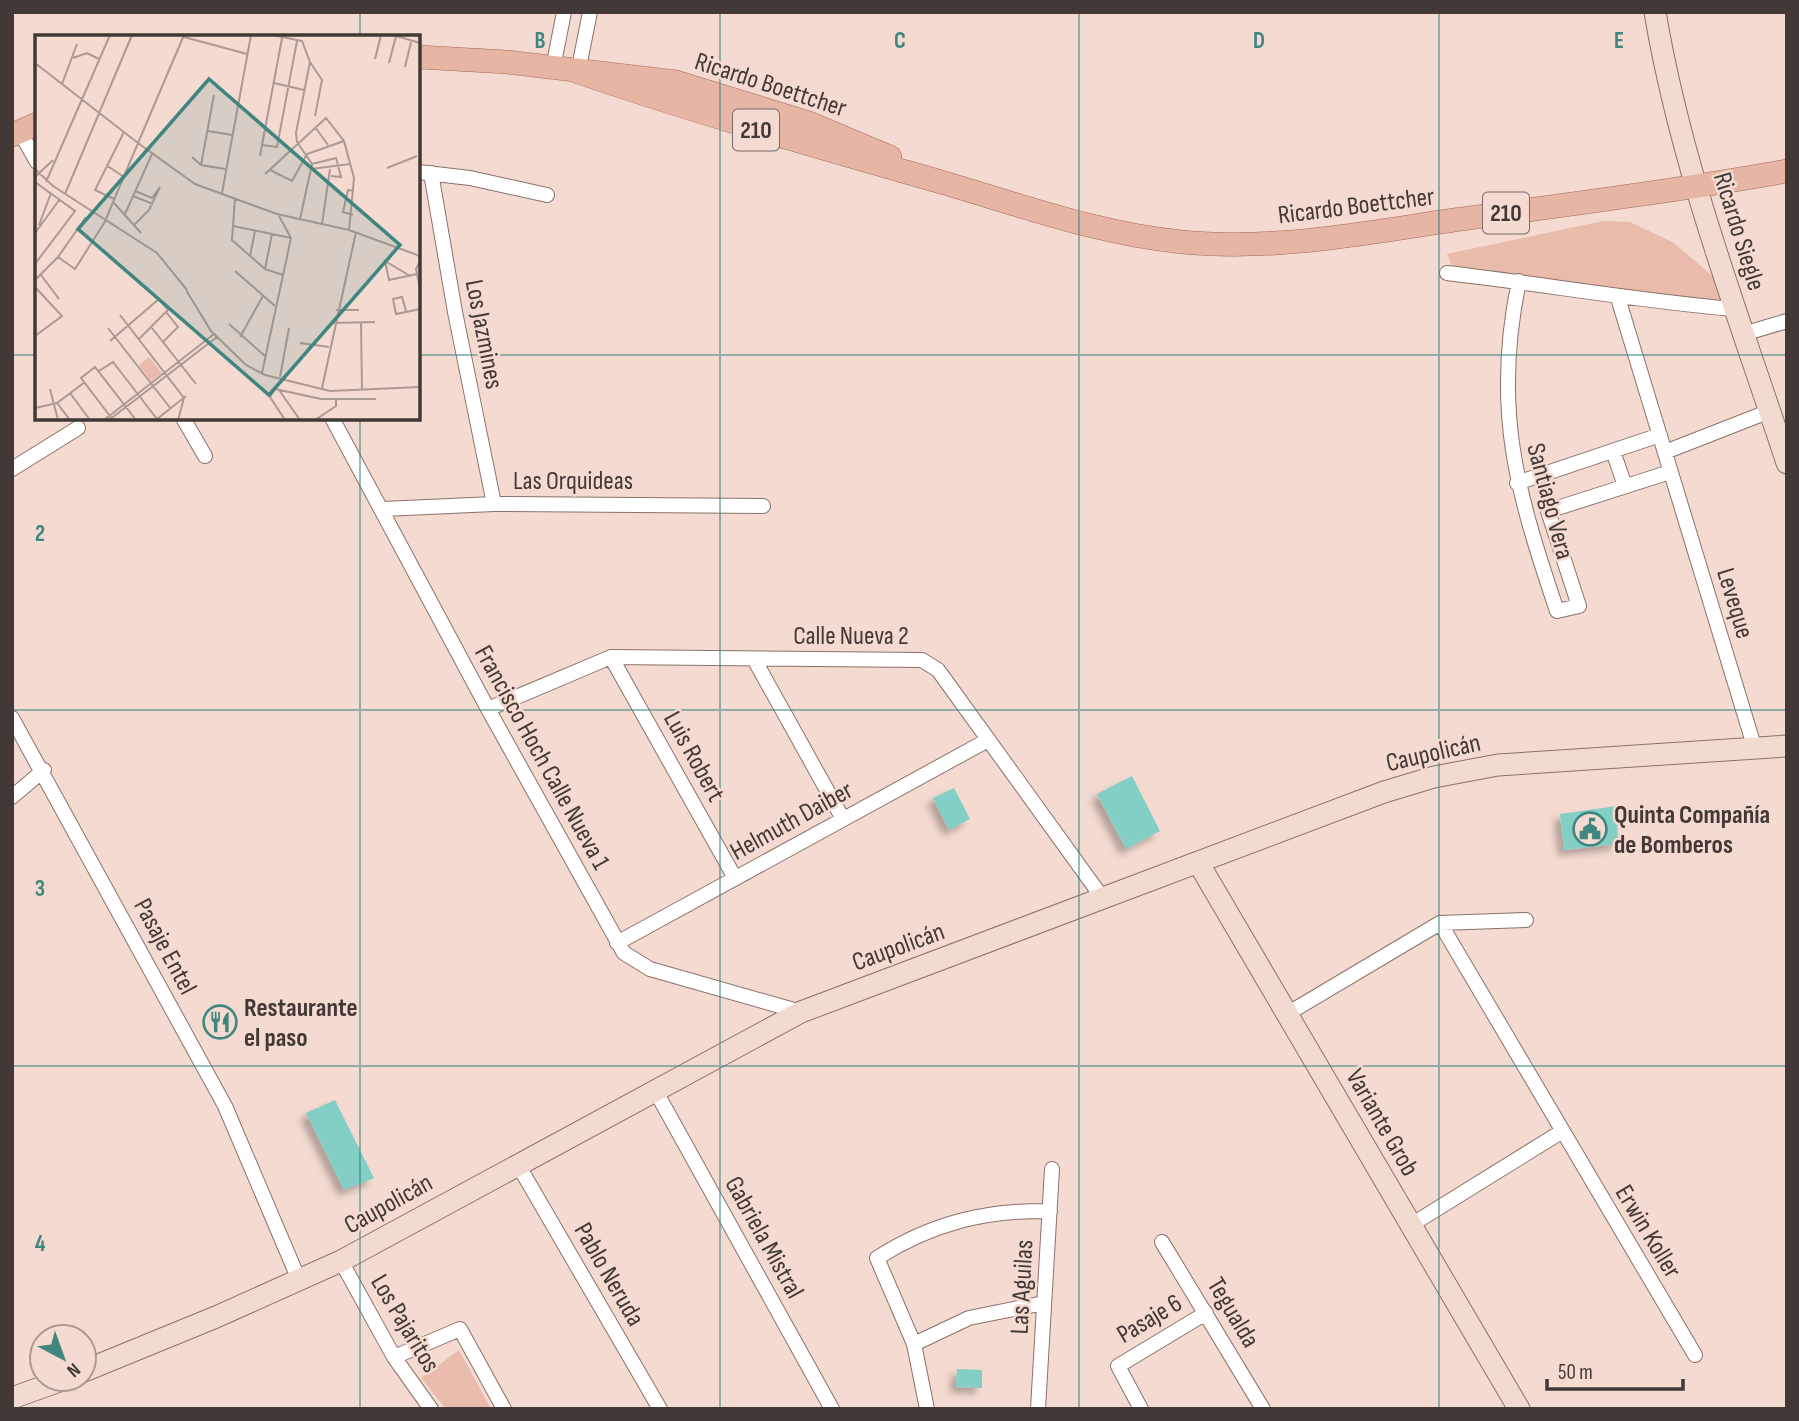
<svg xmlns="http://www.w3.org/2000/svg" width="1799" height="1421" font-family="'Sofia Sans Condensed',sans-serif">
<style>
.green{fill:#e9bbaa}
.building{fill:#83cec5;filter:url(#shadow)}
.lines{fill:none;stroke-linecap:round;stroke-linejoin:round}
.street-casing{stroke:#89726a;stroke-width:16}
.secondary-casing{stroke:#89726a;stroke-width:23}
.primary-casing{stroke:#a26954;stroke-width:24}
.street{stroke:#fff;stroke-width:14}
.secondary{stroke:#f3dad1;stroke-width:21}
.primary{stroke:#e6b5a3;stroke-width:23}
.grid{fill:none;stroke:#3f867f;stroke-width:2;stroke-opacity:0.55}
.labels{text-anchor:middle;stroke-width:5;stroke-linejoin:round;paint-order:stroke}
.shield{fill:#f4dad1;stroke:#776964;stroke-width:2}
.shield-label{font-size:24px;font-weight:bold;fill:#423835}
.street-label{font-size:26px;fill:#423835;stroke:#f4dad1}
.poi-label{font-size:26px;font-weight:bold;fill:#423835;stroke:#f4dad1;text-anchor:start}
.inset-road{fill:none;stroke:#ad9993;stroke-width:2}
.view{fill:#3f867f;fill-opacity:0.15;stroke:#3f867f;stroke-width:3.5}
.inset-edge{fill:none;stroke:#423835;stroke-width:3.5}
.grid-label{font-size:23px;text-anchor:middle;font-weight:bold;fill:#3f867f;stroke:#f4dad1;stroke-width:5;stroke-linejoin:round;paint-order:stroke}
</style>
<defs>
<filter id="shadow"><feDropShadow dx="-6" dy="6" stdDeviation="3.5" flood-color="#0004"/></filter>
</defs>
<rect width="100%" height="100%" fill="#f4dad1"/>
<!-- green -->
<path class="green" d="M1603,221L1630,222L1674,243L1718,281L1724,300L1604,290L1452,266L1447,254Z
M459,1350L491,1409H446L421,1378Z"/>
<!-- building -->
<path class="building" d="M1132,776L1160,831L1126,849L1097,794Z
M954,788L970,819L949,830L933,798Z
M1617,806L1618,844L1564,850L1560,814Z
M335,1100L374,1178L344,1190L306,1113Z
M957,1369L982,1370V1388L956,1387Z"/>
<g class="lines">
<defs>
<path id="street" d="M553,68L564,12
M578,72L590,12
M20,132L37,162
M418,172L470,178L547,195
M431,173L455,312L494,504
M1447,273C1543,284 1638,301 1734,309
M1519,281C1492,409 1517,492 1557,611L1579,606L1548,511L1670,472
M1618,298L1755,749
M1743,334L1787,321
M183,418L205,456
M332,418L488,709L624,953L650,969L801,1012
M1613,451L1625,486
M1665,452L1770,411
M12,469L78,428
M1517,483L1660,435
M383,509L494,504L763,506
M611,657L735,878
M754,659L843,819
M488,709L611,657L922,660L938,670L1104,900
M12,718L225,1106L299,1280
M12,797L44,770
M1440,923L1695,1355
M617,943L988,740
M1287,1014L1440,923L1526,920
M655,1090L832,1409
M517,1163L660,1409
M1411,1225L1561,1132
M1162,1242L1263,1409
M341,1261L394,1357L431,1409
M914,1344L969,1318L1044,1303
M394,1357L460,1329L504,1409
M927,1409L914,1344L877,1258C932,1223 985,1210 1050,1211
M1038,1409L1052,1169
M1141,1409L1118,1366L1206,1313"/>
<path id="secondary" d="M1655,12C1681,167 1738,314 1787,463
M1199,864L1519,1409
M84,1371L216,1317L341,1261L801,1012L1384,792L1434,777L1498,765L1787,746
M12,1398L65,1379"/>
<path id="primary" d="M418,57L507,62L676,82L809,123L890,157
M578,72C698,113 819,147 941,182C1020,205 1099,234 1182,242C1274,251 1364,233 1454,220C1565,205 1676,191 1787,171
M12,135L37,124"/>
</defs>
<!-- street casing -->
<use href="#street" class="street-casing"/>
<!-- secondary casing -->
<use href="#secondary" class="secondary-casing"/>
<!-- primary casing -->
<use href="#primary" class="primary-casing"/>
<!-- street -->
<use href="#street" class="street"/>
<!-- secondary -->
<use href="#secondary" class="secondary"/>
<!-- primary -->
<use href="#primary" class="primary"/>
</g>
<!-- grid -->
<path class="grid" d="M360,12V37M720,12V1409M1079,12V1409M1439,12V1409M12,355H37M418,355H1787M360,418V1409M12,710H1787M12,1066H1787"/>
<!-- icons -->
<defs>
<symbol id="civic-ring" viewBox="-11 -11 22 22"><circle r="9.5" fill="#f4dad1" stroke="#3f867f" stroke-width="1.5"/><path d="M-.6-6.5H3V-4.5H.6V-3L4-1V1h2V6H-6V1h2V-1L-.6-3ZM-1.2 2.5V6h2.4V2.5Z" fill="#3f867f"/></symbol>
<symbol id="restaurant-ring" viewBox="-11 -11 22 22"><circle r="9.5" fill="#f4dad1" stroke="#3f867f" stroke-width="1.5"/><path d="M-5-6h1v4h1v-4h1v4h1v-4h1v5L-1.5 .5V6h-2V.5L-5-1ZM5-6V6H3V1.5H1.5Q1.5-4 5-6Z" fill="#3f867f"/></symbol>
</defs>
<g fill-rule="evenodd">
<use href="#civic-ring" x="1571" y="810" width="38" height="38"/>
<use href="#restaurant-ring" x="201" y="1003" width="38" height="38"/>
</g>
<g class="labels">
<!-- shield labels -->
<g class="shield">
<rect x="733" y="109.5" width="46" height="41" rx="5"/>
<rect x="1483" y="192.5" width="46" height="41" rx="5"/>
</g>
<g class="shield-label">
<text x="756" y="138">210</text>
<text x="1506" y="221">210</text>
</g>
<!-- street labels -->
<g class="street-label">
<text transform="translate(771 84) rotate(18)" y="9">Ricardo Boettcher</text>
<text transform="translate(1356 205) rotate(-7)" y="9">Ricardo Boettcher</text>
<text transform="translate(1740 231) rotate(73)" y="9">Ricardo Siegle</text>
<text transform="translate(485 334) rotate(79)" y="9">Los Jazmines</text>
<text x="573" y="489">Las Orquideas</text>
<text transform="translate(1551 501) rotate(75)" y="9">Santiago Vera</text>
<text transform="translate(1736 603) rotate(73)" y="9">Leveque</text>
<text x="851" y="644">Calle Nueva 2</text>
<text transform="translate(1433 752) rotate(-13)" y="9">Caupolicán</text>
<text transform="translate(695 756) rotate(61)" y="9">Luis Robert</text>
<text transform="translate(543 757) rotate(61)" y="9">Francisco Hoch Calle Nueva 1</text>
<text transform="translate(791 820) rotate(-29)" y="9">Helmuth Daiber</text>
<text transform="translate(166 946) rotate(62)" y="9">Pasaje Entel</text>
<text transform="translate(898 946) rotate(-20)" y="9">Caupolicán</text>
<text transform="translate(1383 1122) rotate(60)" y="9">Variante Grob</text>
<text transform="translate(388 1203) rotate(-29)" y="9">Caupolicán</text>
<text transform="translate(1649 1231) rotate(59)" y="9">Erwin Koller</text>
<text transform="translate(765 1237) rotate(61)" y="9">Gabriela Mistral</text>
<text transform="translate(610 1274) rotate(60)" y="9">Pablo Neruda</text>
<text transform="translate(1021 1287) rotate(-87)" y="9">Las Aguilas</text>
<text transform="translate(1234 1312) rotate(59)" y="9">Tegualda</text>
<text transform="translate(1149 1318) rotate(-31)" y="9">Pasaje 6</text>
<text transform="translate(406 1323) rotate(59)" y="9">Los Pajaritos</text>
</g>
<!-- poi labels -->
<g class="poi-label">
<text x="1614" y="823">Quinta Compañía<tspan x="1614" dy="30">de Bomberos</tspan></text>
<text x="244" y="1016">Restaurante<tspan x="244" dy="30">el paso</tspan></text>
</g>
</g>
<!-- overview -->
<g transform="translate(35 35)">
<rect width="385" height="385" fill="#f4dad1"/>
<path d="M114,322L127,338L116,346L104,330Z" fill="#e9bbaa"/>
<path class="inset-road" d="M149,0L103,108L160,149L242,179L314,195L385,221M238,0L267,6L275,27L261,98L262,107L277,129L265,184M358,0L385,8M149,2L212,19M38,23L52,18L64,24M340,24L346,0M275,27L287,45L280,81M0,28L103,108L71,184M354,28L361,1M370,32L376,7M239,48L269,55M27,49L42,9M280,92L293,110M173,96L197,100M227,110L242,112L262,6M225,121L247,3M157,122L166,130L190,134M277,129L301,123L306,142L296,141M71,130L89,142M166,130L179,60M352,133L382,121M0,134L18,151L122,218L152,255M276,134L315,129M235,135L257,146L272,119L309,106M230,139L291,83L309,106L319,143L314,195M0,142L18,125M0,147L40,176L0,229M11,147L75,0M187,158L216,0M30,159L97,0M98,161L118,169M200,163L197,205L230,234L248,240M79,164L60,155L89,97M79,168L106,198M90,179L117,119M318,180L308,177L313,155L319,156M287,189L295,134M4,190L16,158M99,190L114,175L125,152L117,163L100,156M198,191L256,203M0,198L25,164M215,221L220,196M23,222L40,234L71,185M385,226L381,234L385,254M230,234L237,199M200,236L240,271M6,240L24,264M375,241L350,226L354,245L382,239M0,245L23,222L51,182M0,252L27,281L0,301M151,255L176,296L211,330L230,340L295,356L385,352M301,275H324M371,276L367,262L358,264L361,279L385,274M85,280L149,363L143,385M298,288L340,287M326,288L327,355M194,289L230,321M73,293L136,374M117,293L161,349M205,302L228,261M75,306L124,264L133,275L103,305M128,307L143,292L131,277M265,308L294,312M64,336L78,327L122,384M227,338L256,203L244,181M245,342L254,293M287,353L321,197M15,354L23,385M244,355L265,385M35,358L55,385M22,368L35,385M0,373L22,368L50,347M122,384L151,361M69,385L179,299M74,385L182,302M78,385L46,343L60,332L101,385M250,385L235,362L240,354L286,364H341M280,385L301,371V365"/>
<path class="view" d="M174,44L365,210L234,360L43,194Z"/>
<rect width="385" height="385" class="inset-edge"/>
</g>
<g class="grid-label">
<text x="540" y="48">B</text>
<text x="900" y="48">C</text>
<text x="1259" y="48">D</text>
<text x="1619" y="48">E</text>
<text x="40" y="541">2</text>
<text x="40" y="896">3</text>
<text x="40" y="1251">4</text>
</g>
<!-- border -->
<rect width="1799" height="1421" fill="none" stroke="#423835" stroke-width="28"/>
<!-- north arrow -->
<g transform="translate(63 1358) rotate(139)"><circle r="33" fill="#f4dad1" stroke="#ad9993" stroke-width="2"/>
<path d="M0-5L12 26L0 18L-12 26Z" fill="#3f867f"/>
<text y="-10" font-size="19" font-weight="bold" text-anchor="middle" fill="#423835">N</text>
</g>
<!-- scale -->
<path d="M1547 1379v10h136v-10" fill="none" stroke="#423835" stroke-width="3.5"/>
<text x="1558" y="1379" font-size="21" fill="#423835" stroke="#f4dad1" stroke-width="5" paint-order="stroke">50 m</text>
</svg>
